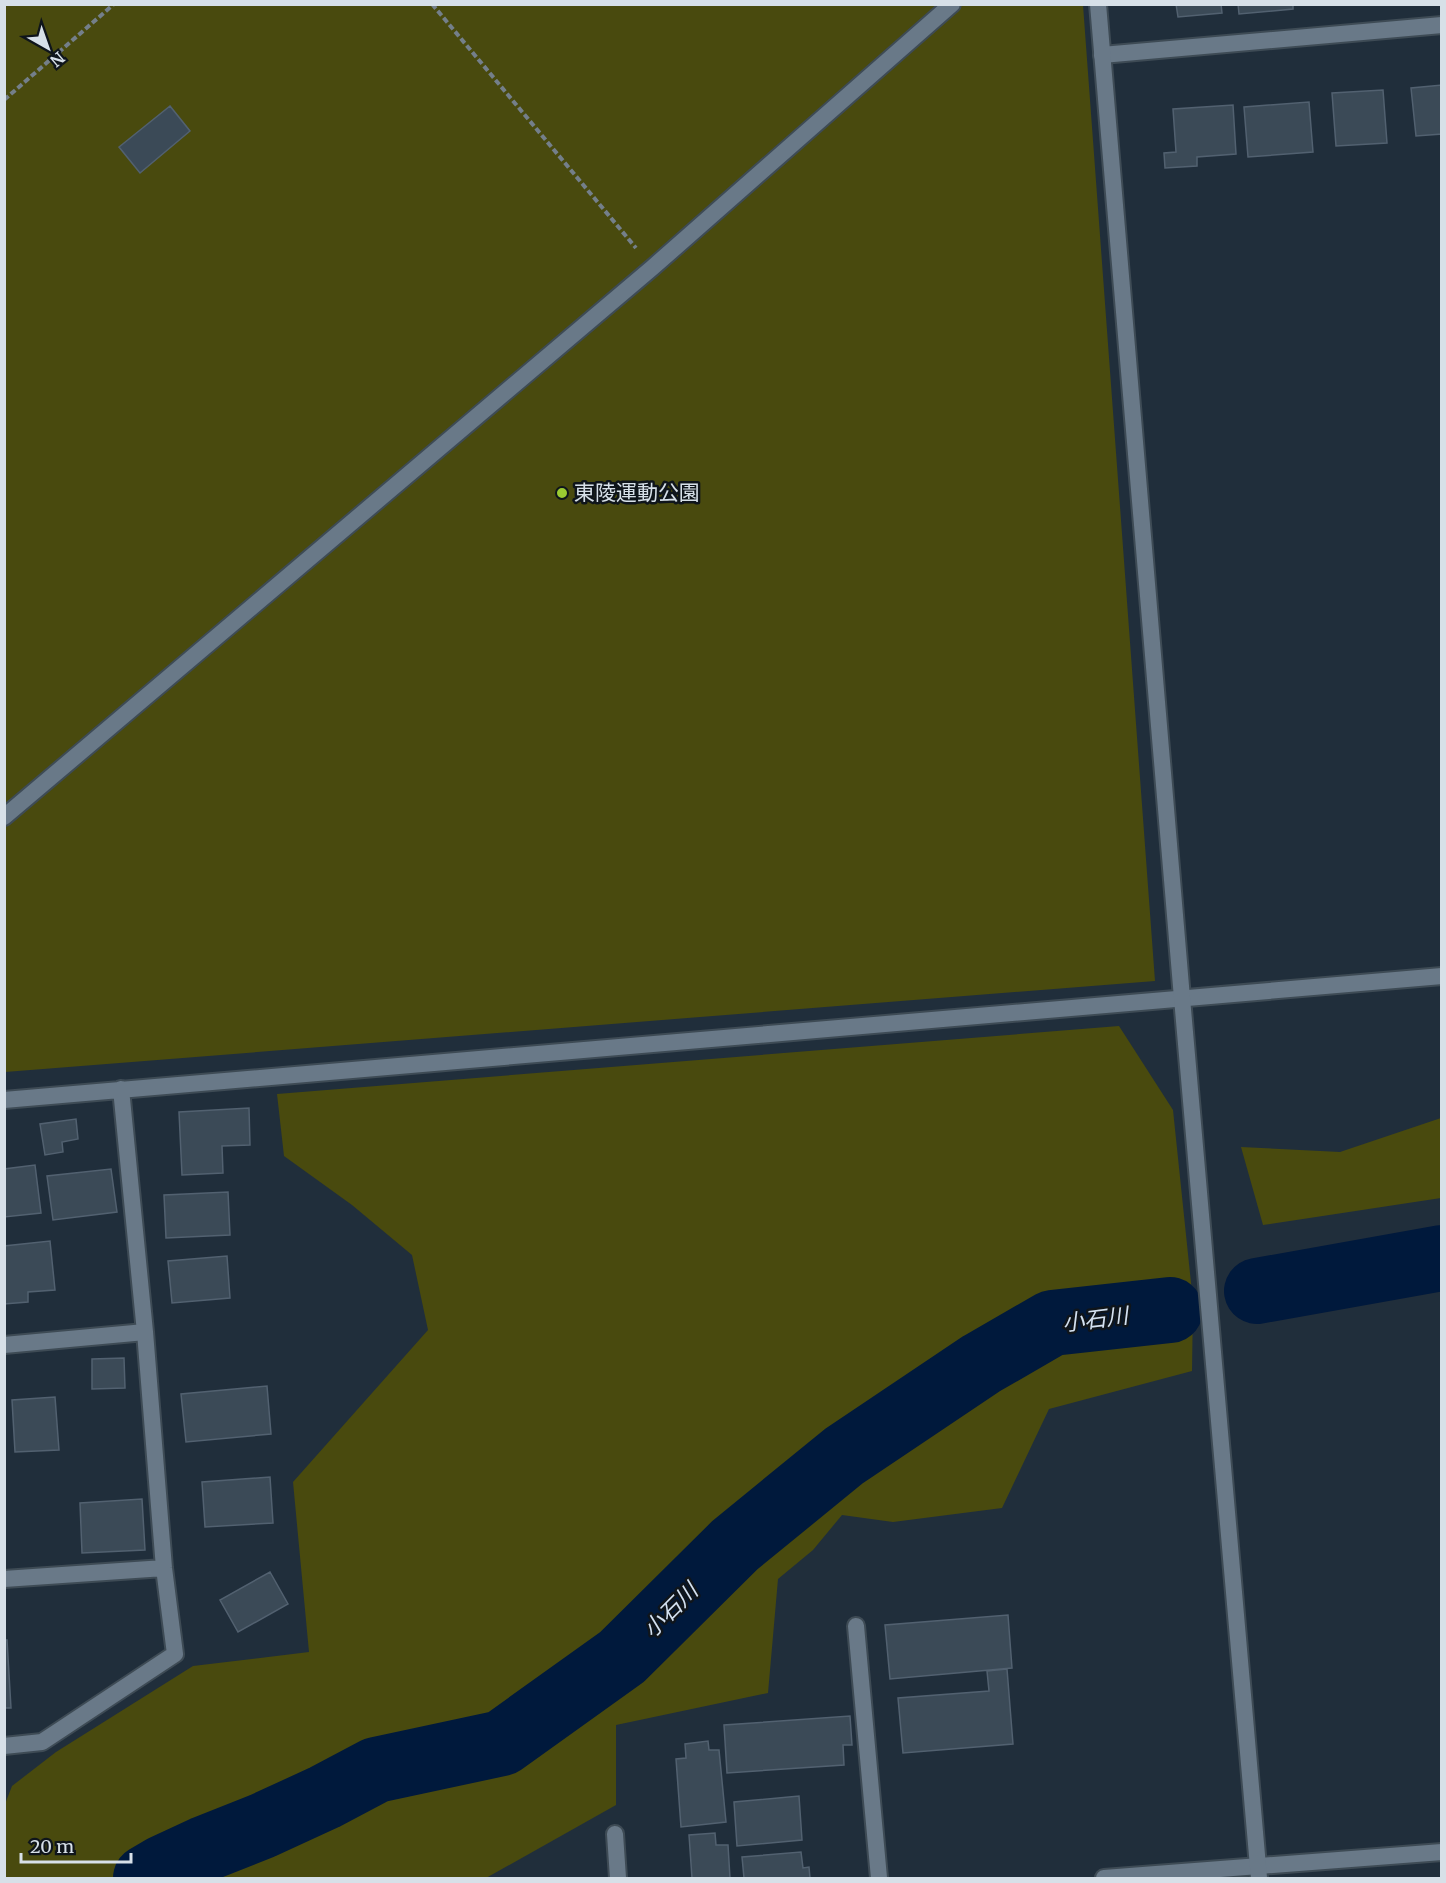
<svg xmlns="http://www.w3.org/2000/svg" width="1446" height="1883" font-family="Merriweather,'Noto Sans JP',serif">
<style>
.green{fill:#494a0e}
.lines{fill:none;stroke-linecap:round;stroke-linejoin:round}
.river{stroke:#00193c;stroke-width:66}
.building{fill:#3b4a57;stroke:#526170;stroke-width:1.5}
.service-casing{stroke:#3e4b55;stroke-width:20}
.minor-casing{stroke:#3e4b55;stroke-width:20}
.tertiary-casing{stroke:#3e4b55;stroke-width:20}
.path{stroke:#747f8a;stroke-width:4;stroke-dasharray:6 3;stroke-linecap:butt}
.service{stroke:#697988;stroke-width:16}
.minor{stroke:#697988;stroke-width:16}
.tertiary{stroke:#697988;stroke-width:16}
.poi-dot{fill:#9bcb32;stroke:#0f151b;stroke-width:2}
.labels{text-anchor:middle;stroke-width:5;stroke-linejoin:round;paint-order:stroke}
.poi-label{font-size:21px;fill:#d7e0e8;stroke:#0f151b;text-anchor:start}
.water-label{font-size:22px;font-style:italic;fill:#d4e1f0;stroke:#0f151b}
</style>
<rect width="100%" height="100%" fill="#202e3b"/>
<!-- green -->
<path class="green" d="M5,5H1083L1155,981L5,1072Z
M1119,1026L1173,1110L1193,1302L1192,1371L1049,1409L1002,1508L893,1522L842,1515L813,1550L778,1579L768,1693L616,1725V1805L486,1878H5V1804L12,1786L56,1752L193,1666L309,1652L293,1482L428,1330L412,1255L352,1205L284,1156L277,1094Z
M1441,1118V1198L1263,1225L1241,1147L1340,1152Z"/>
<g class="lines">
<!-- river -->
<path class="river" d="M1257,1291L1442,1258
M146,1878L163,1868L204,1849L262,1826L325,1797L376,1770L502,1743L622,1657L735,1545L844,1456L981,1364L1052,1323L1170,1310"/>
</g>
<!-- building -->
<path class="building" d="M1176,4H1221L1222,13L1178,17Z
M1238,4H1293V9L1239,14Z
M1442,85V134L1416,136L1411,88Z
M1383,90L1387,143L1336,146L1332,93Z
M1309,102L1313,152L1248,157L1244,107Z
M1233,105L1236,154L1197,157V166L1165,168L1164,153L1176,152L1173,109Z
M170,106L190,131L140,173L119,147Z
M249,1108L250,1145L222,1146L223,1173L182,1175L179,1112Z
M76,1119L78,1139L62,1142L63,1152L45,1155L40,1124Z
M35,1165L41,1213L4,1217V1169Z
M111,1169L117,1212L53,1220L47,1176Z
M228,1192L230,1235L166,1238L164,1195Z
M50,1241L55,1290L28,1292V1302L4,1304V1246Z
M227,1256L230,1298L172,1303L168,1261Z
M124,1358L125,1388L92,1389V1359Z
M267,1386L271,1434L186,1442L181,1394Z
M55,1397L59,1450L15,1452L12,1400Z
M270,1477L273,1523L205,1527L202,1482Z
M142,1499L145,1550L82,1553L80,1503Z
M270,1572L288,1604L238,1632L220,1600Z
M1008,1615L1012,1668L890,1679L885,1625Z
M4,1640H7L11,1708H4Z
M1007,1669L1013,1744L903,1753L898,1698L989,1691L987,1671Z
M850,1716L852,1745H843L844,1765L727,1773L724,1725Z
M708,1741L709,1750H719L726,1822L681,1827L676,1759L686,1758L685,1744Z
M799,1796L802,1840L737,1846L734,1802Z
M715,1833L716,1845H728L730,1878H692L689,1835Z
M801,1852L803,1868L809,1867L810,1878H744L742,1857Z"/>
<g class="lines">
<defs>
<path id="service" d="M4,817L652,268L952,4"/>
<path id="minor" d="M1102,55L1442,25
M4,1100L1442,976
M4,1345L145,1332
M4,1579L164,1568
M856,1626L879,1878
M4,1746L42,1742L175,1654L164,1568L145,1332L121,1089
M615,1834L618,1878
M1104,1878L1442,1852"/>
<path id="tertiary" d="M1098,4L1182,998L1259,1878"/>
</defs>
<!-- service casing -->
<use href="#service" class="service-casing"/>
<!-- minor casing -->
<use href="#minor" class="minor-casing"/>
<!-- tertiary casing -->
<use href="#tertiary" class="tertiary-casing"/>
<!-- path -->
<path class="path" d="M432,4L636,248
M4,100L114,4"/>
<!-- service -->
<use href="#service" class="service"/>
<!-- minor -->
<use href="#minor" class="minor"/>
<!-- tertiary -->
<use href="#tertiary" class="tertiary"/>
</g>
<!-- markers -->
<circle class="poi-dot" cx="562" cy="493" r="6"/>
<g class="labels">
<!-- poi labels -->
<g class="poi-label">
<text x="574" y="500">東陵運動公園</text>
</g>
<!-- water labels -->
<g class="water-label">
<text transform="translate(1095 1319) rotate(-7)" y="8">小石川</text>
<text transform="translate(670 1610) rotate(-45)" y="8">小石川</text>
</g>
</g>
<!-- border -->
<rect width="1446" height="1883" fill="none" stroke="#d7e0e8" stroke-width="12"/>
<!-- north arrow -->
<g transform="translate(48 48) rotate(140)" stroke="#0f151b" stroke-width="4.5" paint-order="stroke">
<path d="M0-4.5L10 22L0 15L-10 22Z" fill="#d7e0e8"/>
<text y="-9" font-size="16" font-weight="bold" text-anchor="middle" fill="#d7e0e8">N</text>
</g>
<!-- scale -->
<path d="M21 1853v9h110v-9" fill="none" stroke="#d7e0e8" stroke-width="3"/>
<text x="30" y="1853" font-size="18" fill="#d7e0e8" stroke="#0f151b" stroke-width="4.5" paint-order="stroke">20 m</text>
</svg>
